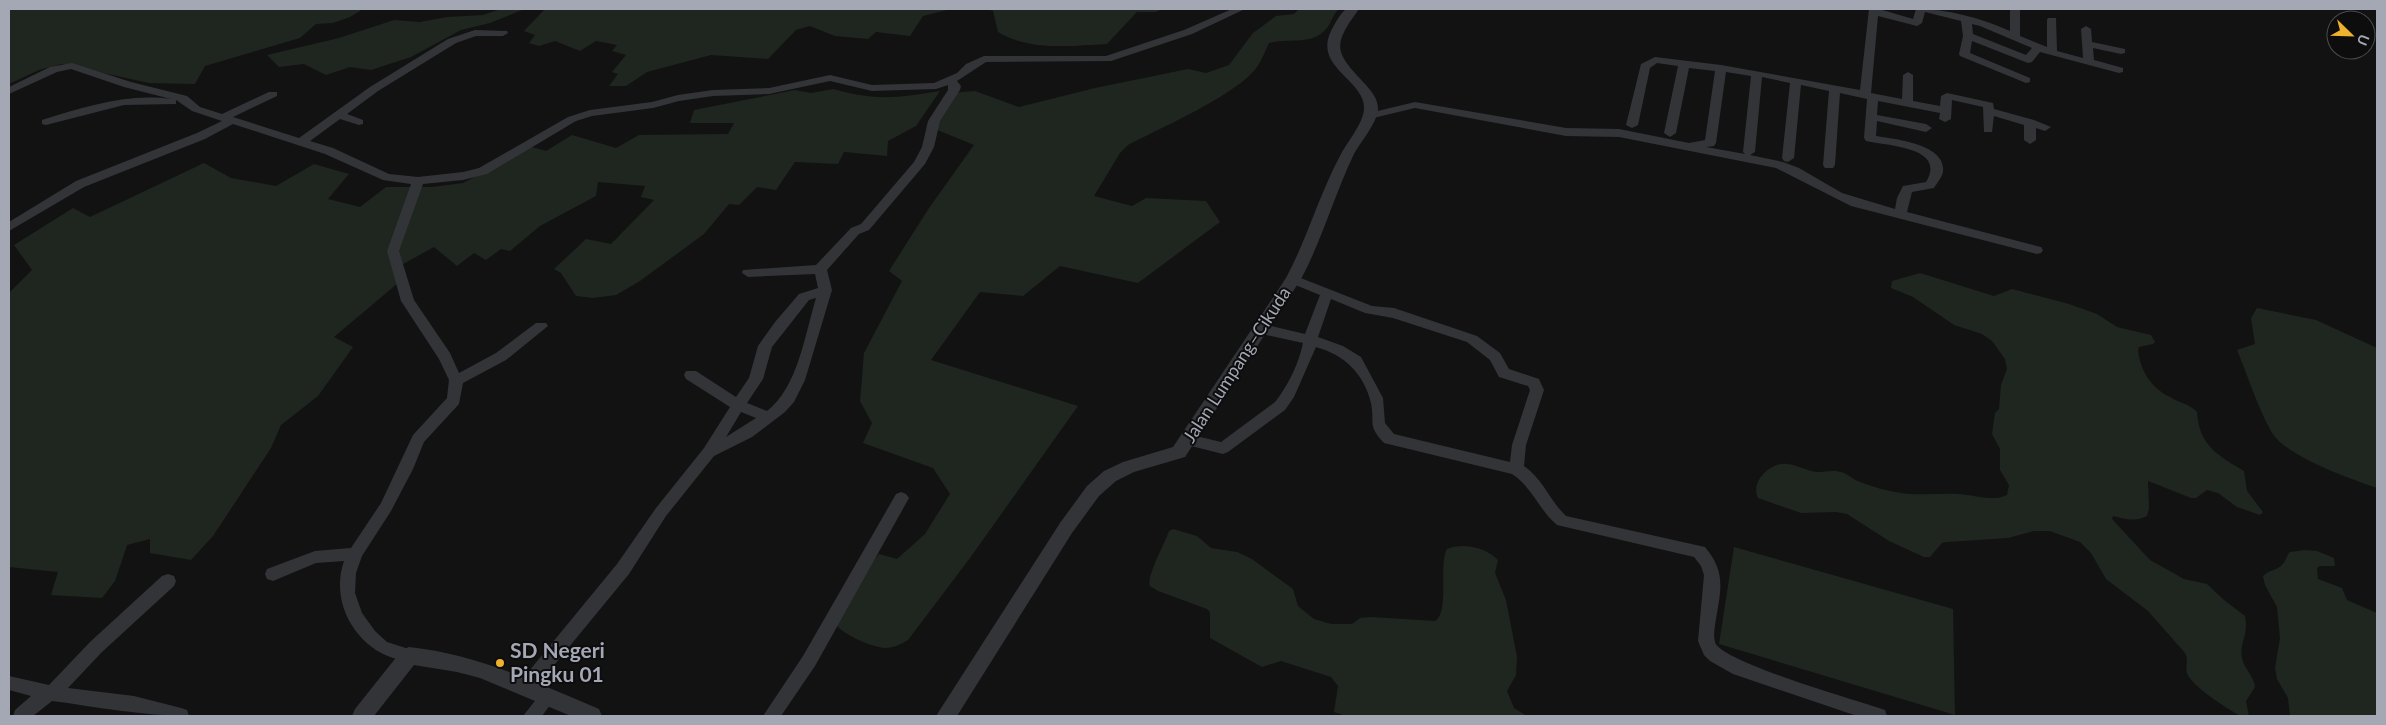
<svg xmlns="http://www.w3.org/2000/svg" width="2386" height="725" font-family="Lato,sans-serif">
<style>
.green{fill:#1e261f}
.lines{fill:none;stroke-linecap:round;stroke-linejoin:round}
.minor{fill:#333438;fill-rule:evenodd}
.tertiary{fill:#333438;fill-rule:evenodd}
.poi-dot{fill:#efb12e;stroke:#0d0d0e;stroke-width:2}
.labels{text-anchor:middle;stroke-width:4;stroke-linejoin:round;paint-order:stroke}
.street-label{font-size:18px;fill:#a3a8b4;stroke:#0d0d0e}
.near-poi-label{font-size:21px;font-weight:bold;fill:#a3a8b4;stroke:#0d0d0e;text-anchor:start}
</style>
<rect width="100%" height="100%" fill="#121213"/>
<!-- green -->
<path class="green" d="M9,9H363L350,17L333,23L316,24L300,38L205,66L195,84L149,83L62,64L39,70L9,84Z
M501,9H951L923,16L910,36L876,32L868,39L835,36L810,26L796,30L768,59L711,55L647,72L626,86H609L618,74L612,72L626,55L612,51L617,45L596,41L580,51L555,41L539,46L529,43L535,35L524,31L544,10H522L490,23L461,30L411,57L371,70L350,67L326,75L304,64L279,67L267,55L339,38L394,20L420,22L447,17L483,15Z
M985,9H1163L1155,12H1137L1107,44C1072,46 1029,51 998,32L993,11Z
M1299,9H1339C1332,15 1331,26 1323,32C1309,45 1286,38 1269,43C1265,51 1262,60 1257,67C1237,95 1160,128 1128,145L1120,153L1094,196L1132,206L1146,198L1206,201L1220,222L1138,283L1060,266L1023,296L980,292L931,360L1078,406L970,558L908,640C901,644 894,648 885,648C871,647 839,633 833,621L856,582L879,554L897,559L925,534L950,494L933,468L863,443L872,423L860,401L864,353L902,281L889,271L929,208L974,145L930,127L951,93L975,91L1019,107L1095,88L1188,69L1206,73L1229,65L1253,33L1276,16L1294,14Z
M833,89C877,101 895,98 940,91L916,126L888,141L887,156L844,152L838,164L795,162L776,190L757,187L739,205L729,204L704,234L640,281L616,295L593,298L576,296L561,273L554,269L586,239L611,244L654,200L641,197L645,186L598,182L596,196L540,226L510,251L501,249L486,260L474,253L457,266L434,247L396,268L398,283L334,337L353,347L318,396L281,425L271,448L213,536L191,560L150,553V539L127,545L115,581L102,598L51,595L58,572L9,567V293L32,270L14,245L73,208L90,217L204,163L231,178L276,186L314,164L349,174L328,199L360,207L386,187H432L463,183L532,147L546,151L572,135L616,148L639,135L728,134L734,123H690L694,110L795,90L811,93Z
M1920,273L1994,296L2012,289L2069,304L2097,314L2117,327L2151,335L2155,342L2153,344L2139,347L2138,350C2140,370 2151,388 2170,397C2179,403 2190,404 2197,412C2199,445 2217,455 2244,471L2247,491L2263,512L2260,515L2237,507L2218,493L2207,490L2196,498H2191L2148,481L2149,508L2147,516C2135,522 2126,519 2113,516L2112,519L2150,560L2184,579L2207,584L2224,600L2245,616C2249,635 2239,643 2242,658C2244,669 2254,676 2255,687L2246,701L2249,716H2240C2227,708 2192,687 2187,673C2185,666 2189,660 2185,653L2148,611L2106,579L2091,553L2080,542L2050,531H2034L2008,538L1947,542L1942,543L1930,557H1924L1889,541L1847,514L1836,512L1801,513L1758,498C1750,481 1771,462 1787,464C1797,465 1807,471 1817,472C1826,472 1834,469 1844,473C1849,475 1854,480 1860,482C1873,487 1888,491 1901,493C1921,496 1939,493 1958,494C1975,495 1992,502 2007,495L2009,485L2000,470V449L1992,434L1995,413L1999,409L2001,385L2007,369L2005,359L1992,341L1982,334L1954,325L1913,297L1891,288L1892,281Z
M2257,308L2316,320L2377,348V488C2351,479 2284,456 2271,431C2257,406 2248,376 2237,350L2255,344L2251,318Z
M1173,529L1197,536L1211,548L1237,552L1252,559L1293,589L1298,606L1314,619L1331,624H1352L1360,618L1371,617L1435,621C1450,612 1438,566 1447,549C1463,542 1487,548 1498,560L1495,573L1506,600L1517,657L1516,675L1507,691L1514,708L1527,716H1346L1334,712L1338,686L1331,677L1281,661L1262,667L1210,638V612L1207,609L1158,591L1150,586C1146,577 1165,543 1169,531Z
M1734,547L1953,609L1955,715L1719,644Z
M2305,550L2317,551L2334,558L2335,566H2320L2317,568L2318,579L2342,588L2347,600L2377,613V716H2290L2288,698L2277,679L2275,668L2280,638L2277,607L2265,585L2263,576C2269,570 2275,571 2281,566C2286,562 2286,556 2290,552Z"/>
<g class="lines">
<!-- minor -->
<path class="minor" d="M1232,9H1245L1192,34L1111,61L986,62L957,81L961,86L960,90L940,121L934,147L925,164L869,230L859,234L827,270L832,290L805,380L794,402L785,412L752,437L714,456L666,516L629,574L532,692L526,695L520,692L518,687L520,682L617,564L656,508L704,448L730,407L686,379L684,375L686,371H696L736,397L749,378L758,346L775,322L799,294L818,288L815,274L748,277L742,273L743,270L816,265L851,228L861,224L914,162L922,147L928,121L948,90V85L936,89L872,91L830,81L769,94L713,96L679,101L653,108L592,116L576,121L487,174L463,180L423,184L399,251L414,300L450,353L459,373L496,353L536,323H546L548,326L506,360L463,383L459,404L424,442L413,469L391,511L362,556L356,573L355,593L362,613L375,631L387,642L415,651L417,656L415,661C407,664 401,660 393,658C354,645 330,601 344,561L316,563L273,581L267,579L265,574L267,569L315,551L351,548L381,503L413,435L447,398L449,380L439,359L401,301L387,251L411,184L383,180L325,154L233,124L205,139L84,187L9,231V222L76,181L197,133L222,121L192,111L176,100V104L124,105L46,125L42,124V120C85,107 126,93 171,99L124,87L71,69L57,72L9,94V87L50,67L72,63L131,82L187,96L200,107L222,114L269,92H277V96L233,117L299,138L370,87L448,39L475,30L507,31L508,33L503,36H476L456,43L378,91L347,114L363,120V124L359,125L340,119L310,141L333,148L389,174L418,177L463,172L479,168L568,117L590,110L652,102L678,95L713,90L769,88L830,75L872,85L934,83L957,73L966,64L984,56H1106L1184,30ZM816,298C805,334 798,387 767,411L747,403L763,379L772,347L809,300ZM741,412L756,418L726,437Z
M1869,9H1879L1913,19L1916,9C1949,9 1980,18 2010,31V9H2020V36L2047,47V20L2048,18H2056L2057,51L2083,58L2081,29L2086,26L2091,29L2092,42L2125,49V53L2121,54L2093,48L2094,60L2123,68V72L2119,73L2040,52L2032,62L2028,63L1972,41L1970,53L2030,78V82L2026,83L1960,56L1959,54L1963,36L1961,21L1925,12L1922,23L1917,26L1878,16L1871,93L1902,99L1903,75L1908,72L1913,75V101L1940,106L1941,96L1947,93L1993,103L1994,109L2034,120L2051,127L2045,131L2036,128V140L2030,144L2024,140V125L1994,116L1992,132H1984L1983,107L1952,100L1951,119L1945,122L1939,119L1940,113L1878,101L1877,115L1926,124L1932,128L1926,132L1877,121L1876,136C1894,139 1946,144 1943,171C1943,176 1937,183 1934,188L1912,192L1907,212L2041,247L2043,250L2041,253L2037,254L1851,206L1776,168L1619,137L1566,136L1415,108L1369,119L1363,116L1365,114L1415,102L1566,128L1619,129L1689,143L1705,140L1715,71L1689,68L1676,133L1670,137L1664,133L1678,66L1657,63L1650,68L1638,125L1632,128L1626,125L1641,64L1655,57L1721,65L1860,90ZM1972,24L1980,26L2032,48L2026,55L1973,34ZM1726,72L1751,76L1743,152L1745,154L1706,147L1714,146L1716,143ZM1762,77L1790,83L1782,158L1784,161L1788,162L1794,158L1801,85L1829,91L1823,165L1825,168H1833L1835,165L1840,93L1867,99L1864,138L1866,141C1888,146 1947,147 1926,182L1903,186L1897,198L1895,209L1842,193L1799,168L1783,162L1750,155L1755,152Z
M1293,275L1372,306L1394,308L1477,336L1500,353L1509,369L1539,379L1544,390L1526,445L1524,466C1543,479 1550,501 1566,516L1705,547C1726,572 1721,589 1716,619C1715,626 1713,634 1715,642C1719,661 1855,700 1879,708L1885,710L1887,716H1857L1733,674L1710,661L1704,655L1698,641L1704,575L1701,566L1694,557L1557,525C1539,510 1532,487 1512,474L1384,443C1367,425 1375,423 1371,403C1364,374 1345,355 1316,347L1294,397L1285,410L1228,452L1223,454L1183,444L1181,440L1183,436L1188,434L1221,442L1275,402C1288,386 1299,363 1303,343L1262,334L1255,329L1262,324L1305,334L1320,295L1288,282L1287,279L1288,276ZM1331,299L1365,313L1393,318L1467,342L1490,360L1499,377L1528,386L1530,390L1512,445L1510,462L1394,434L1385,423L1383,398L1361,357L1343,346L1318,337Z
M901,492L906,494L909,498L815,666L781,716H763L803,656L896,494Z
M168,574L174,576L176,581L174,586L102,652L68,688L134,696L181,708L187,710L189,716C143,716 98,707 52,701L33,716H13L15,710L31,696L9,690V676L49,685L90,642L162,576Z
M548,689L554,692L556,697L542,716H523L542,692Z"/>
<!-- tertiary -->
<path class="tertiary" d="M1346,9H1359C1331,47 1335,52 1366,85C1372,92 1378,99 1378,109C1377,124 1360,142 1353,156C1334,196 1322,240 1301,279L1185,457L1134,472L1116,481L1099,496L1072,533L957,716H936L1060,523L1087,486L1104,471L1123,462L1173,447L1286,278C1307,239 1319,195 1340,156C1347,142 1363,124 1364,109C1366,80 1313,68 1331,31C1336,22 1339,15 1346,9Z
M409,647C477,654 537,683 599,709L602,716H571L480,678L457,672L414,665L374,716H352L355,709L402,650Z"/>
</g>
<!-- markers -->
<circle class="poi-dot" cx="500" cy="663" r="5"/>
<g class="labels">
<!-- street labels -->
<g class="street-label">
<text transform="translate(1237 365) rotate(-57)" y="6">Jalan Lumpang–Cikuda</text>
</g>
<!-- near-poi labels -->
<g class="near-poi-label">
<text x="510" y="658">SD Negeri<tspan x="510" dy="24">Pingku 01</tspan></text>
</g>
</g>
<!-- border -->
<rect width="2386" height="725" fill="none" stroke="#a3a8b4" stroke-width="20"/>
<!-- north arrow -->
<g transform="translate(2351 35) rotate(113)"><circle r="24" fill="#0d0d0e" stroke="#494b50"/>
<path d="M0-4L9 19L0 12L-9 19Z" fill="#efb12e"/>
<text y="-8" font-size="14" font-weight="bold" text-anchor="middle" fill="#a3a8b4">U</text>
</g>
</svg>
